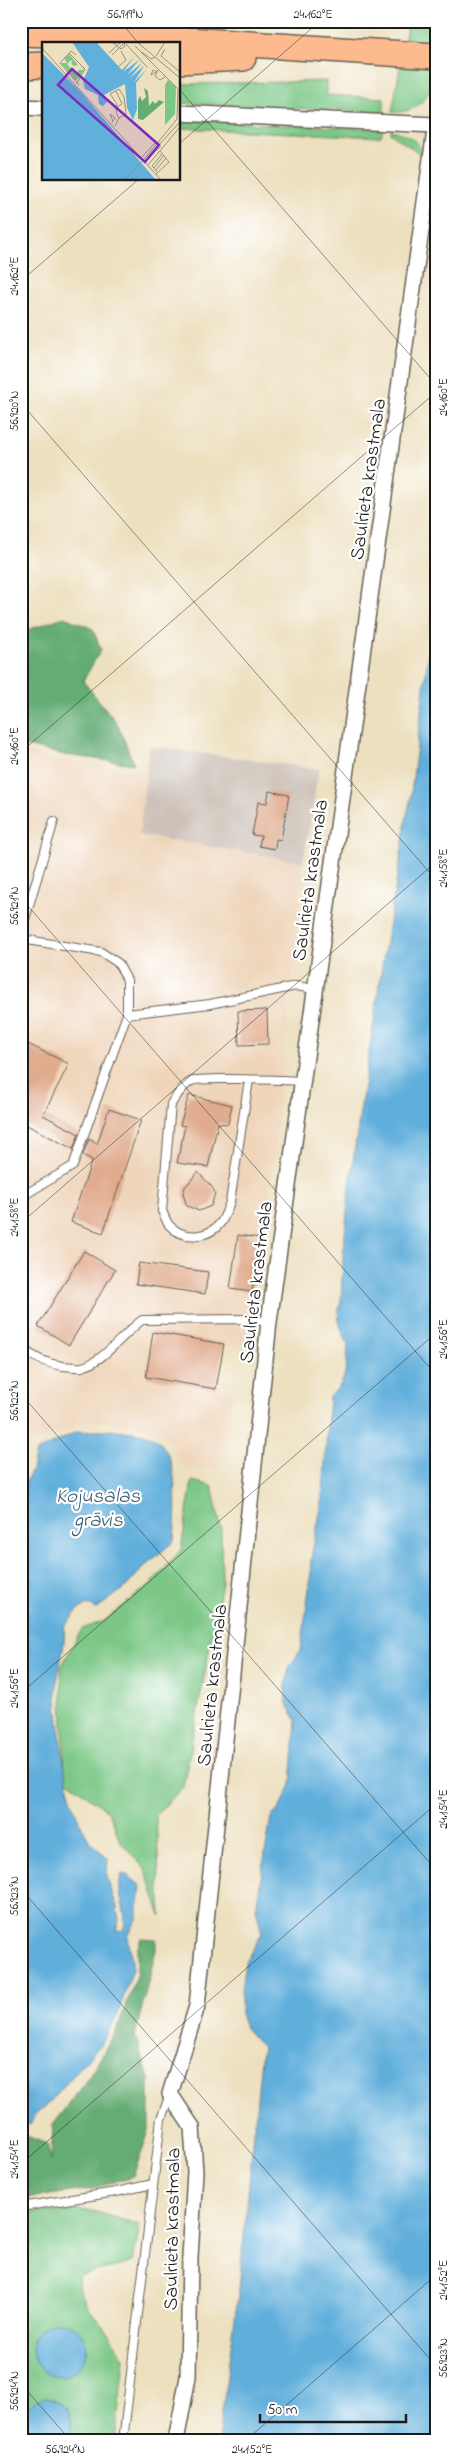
<svg xmlns="http://www.w3.org/2000/svg" width="457" height="2462" font-family="'Indie Flower',sans-serif">
<style>
.built{fill:#efd6bb}
.industrial{fill:#cdc2b9}
.green{fill:#7bc786;stroke:#4c7251;fill-rule:evenodd}
.forest{fill:#64ac73;stroke:#406448}
.water{fill:#61afdb;stroke:#3e667c}
.building{fill:#e1ac8e}
.lines{fill:none;stroke-linecap:round;stroke-linejoin:round}
.service-casing{stroke:#656155;stroke-width:10}
.minor-casing{stroke:#656155;stroke-width:18}
.trunk-casing{stroke:#656155;stroke-width:28}
.service{stroke:#fff;stroke-width:8}
.minor{stroke:#fff;stroke-width:15}
.trunk{stroke:#fcba8e;stroke-width:25}
.ticks{fill:none;stroke:#1c1c1c;stroke-width:1;stroke-opacity:0.45}
.labels{text-anchor:middle;stroke-width:4.5;stroke-linejoin:round;paint-order:stroke}
.street-label{font-size:20px;fill:#1c1c1c;stroke:#fff}
.water-label{font-size:21px;font-style:italic;fill:#3b5e72;stroke:#fff}
.inset-road{fill:none;stroke:#99927e;stroke-width:1}
.view{fill:#7b2cbf;fill-opacity:0.15;stroke:#7b2cbf;stroke-width:2.5}
.inset-edge{fill:none;stroke:#1c1c1c;stroke-width:2.5}
.neatline{fill:none;stroke:#1c1c1c;stroke-width:2}
.ticks-label{font-size:12px;text-anchor:middle;fill:#1c1c1c}
</style>
<rect width="100%" height="100%" fill="#fff"/>
<filter id="ink" filterUnits="userSpaceOnUse"><feTurbulence type="fractalNoise" baseFrequency=".02" numOctaves="2"/><feDisplacementMap in="SourceGraphic" scale="10" xChannelSelector="R" yChannelSelector="G"/><feConvolveMatrix kernelMatrix="1 2 1 2 8 2 1 2 1" color-interpolation-filters="sRGB"/></filter>
<filter id="wash" filterUnits="userSpaceOnUse"><feTurbulence type="fractalNoise" baseFrequency=".0096" numOctaves="4" result="noise"/><feDisplacementMap in="SourceGraphic" scale="20" xChannelSelector="R" yChannelSelector="G"/><feGaussianBlur stdDeviation="1.12" result="paint"/><feColorMatrix in="noise" values="0 0 0 0 0 0 0 0 0 0 0 0 0 0 0 0 0 1.4 0 .05"/><feComposite in="paint" operator="in"/></filter>
<g filter="url(#wash)">
<rect width="100%" height="100%" fill="#ede0bf"/>
<!-- built -->
<path class="built" d="M29,752L54,760L145,772L139,835L303,862L272,1175L245,1346L223,1344L216,1389L233,1392L218,1468H183L168,1440L139,1425L90,1420L31,1444L21,1462V767Z"/>
<!-- industrial -->
<path class="industrial" d="M149,746L319,769L303,862L139,835Z"/>
<!-- green -->
<path class="green" d="M408,21H436C436,56 441,115 392,112Z
M326,81V95L384,98V112L179,103V84Z
M179,120L382,129V135L378,137L179,128Z
M391,130C405,133 421,140 422,155L391,134Z
M192,1481L212,1486L221,1528L222,1583L183,1787L156,1815L161,1916L145,1869L120,1841L109,1812L65,1779L61,1667L82,1629L104,1621L153,1582L181,1550Z
M51,2211H93L140,2225L133,2262C114,2269 97,2269 78,2276L80,2291L89,2309L112,2336L124,2359L115,2441H67L71,2433L68,2409L54,2399L23,2411L21,2416V2213ZM57,2321L87,2348L81,2366L32,2342L41,2328Z"/>
<!-- forest -->
<path class="forest" d="M64,617L93,629L101,650L83,681L117,723L134,764L65,755L27,746L21,751V632Z
M141,1938L156,1939V1950L135,2036L149,2079V2131L133,2176L92,2189L21,2199V2137L24,2135L47,2144L51,2160L53,2124L91,2074L116,2031L137,1976V1950Z"/>
<!-- water -->
<path class="water" d="M436,590V2441H218L239,2289L262,2047L245,2028L241,2017V1990L245,1962L262,1933L256,1909L271,1817L279,1810L291,1785L296,1720L287,1704L285,1691L289,1668L301,1649L311,1574C308,1562 319,1522 321,1506C326,1470 326,1433 329,1397C343,1385 346,1376 347,1357C347,1353 349,1346 347,1342C341,1329 335,1317 341,1302C344,1202 361,1107 376,1008C383,957 392,906 401,855C404,837 405,820 410,802Z
M116,1430C128,1432 144,1432 154,1438C181,1453 176,1514 174,1541L144,1567L125,1588L96,1609C82,1597 72,1620 64,1627C66,1645 60,1659 58,1676C55,1693 58,1712 60,1730C64,1769 68,1805 89,1840C91,1845 103,1852 108,1858L107,1878L117,1907L119,1920L116,1932L123,1930C130,1913 114,1893 122,1874L127,1875L141,1886L137,1919L128,1936L133,1969L117,2016L102,2043L47,2105L34,2116L31,2124L23,2126L21,1492L32,1470L36,1452L76,1432Z
M32 2349a27 27 0 1 1 54 0a27 27 0 1 1-54 0Z
M45,2397C68,2401 79,2420 67,2441H26C11,2422 26,2402 45,2397Z"/>
<g id="blocks">
<!-- building -->
<path class="building" d="M269,791L289,795L281,840L276,839L275,849L259,846L261,836L252,835L258,802L267,803Z
M267,1010L268,1044L239,1045L238,1011Z
M28,1044L69,1064L43,1115L79,1134L73,1149L21,1122V1057Z
M189,1095L232,1105L228,1124L218,1123L208,1167L177,1163L185,1126L180,1125Z
M109,1109L141,1120L103,1233L71,1222L92,1160L83,1155L89,1139L97,1144Z
M198,1172L212,1187L215,1193L211,1206L199,1211L187,1206L183,1194L185,1187Z
M238,1235L260,1238L252,1292L230,1289Z
M84,1251L115,1270L69,1345L38,1326Z
M139,1263L208,1272L205,1294L136,1284Z
M153,1332L224,1344L216,1389L146,1377Z"/>
</g>
</g>
<g filter="url(#ink)">
<use href="#blocks" fill-opacity="0" stroke="#656155" stroke-width="1"/>
<g class="lines">
<defs>
<path id="service" d="M21,932L54,821
M21,939L101,952L118,963L127,980V1014
M249,1080L230,1202C228,1208 225,1215 222,1221C210,1238 184,1241 169,1225C166,1221 164,1215 162,1211L171,1104C177,1096 182,1086 192,1081C199,1077 288,1080 301,1081
M21,1197L73,1166L127,1014L210,1004L296,986L314,989
M21,1347C32,1357 48,1364 63,1366C68,1366 76,1368 82,1367C103,1362 124,1333 142,1320L249,1319L269,1322
M21,2207L116,2192L153,2184
M123,2441L161,2119L170,2094"/>
<path id="minor" d="M21,107L44,108
M179,113L435,125
M176,2441L188,2377L190,2258L195,2172L192,2127L170,2094L197,2006L269,1322L436,123"/>
<path id="trunk" d="M21,33L154,38L436,56
M179,61L243,58
M21,66L44,65"/>
</defs>
<!-- service casing -->
<use href="#service" class="service-casing"/>
<!-- minor casing -->
<use href="#minor" class="minor-casing"/>
<!-- trunk casing -->
<use href="#trunk" class="trunk-casing"/>
<!-- service -->
<use href="#service" class="service"/>
<!-- minor -->
<use href="#minor" class="minor"/>
<!-- trunk -->
<use href="#trunk" class="trunk"/>
</g>
</g>
<!-- ticks -->
<path class="ticks" d="M120,21L139,44M179,89L436,385M179,144L320,21M21,281L139,179M21,403L436,880M21,752L436,392M21,898L436,1375M21,1223L436,862M21,1394L436,1870M21,1693L436,1333M21,1889L436,2366M21,2164L436,1804M21,2384L71,2441M245,2441L436,2275"/>
<g class="labels">
<!-- street labels -->
<g class="street-label">
<text transform="translate(367 479) rotate(-82)" y="7">Saulrieta krastmala</text>
<text transform="translate(309 880) rotate(-82)" y="7">Saulrieta krastmala</text>
<text transform="translate(255 1282) rotate(-83)" y="7">Saulrieta krastmala</text>
<text transform="translate(211 1685) rotate(-84)" y="7">Saulrieta krastmala</text>
<text transform="translate(171 2229) rotate(-89)" y="7">Saulrieta krastmala</text>
</g>
<!-- water labels -->
<g class="water-label">
<text x="98" y="1502">Kojusalas<tspan x="98" dy="24">grāvis</tspan></text>
</g>
</g>
<!-- overview -->
<g transform="translate(42 42)">
<rect width="138" height="138" fill="#ede0bf"/>
<path d="M27,12L36,23L32,24L29,21L31,18L28,19L25,22L30,28L36,31V28H41L38,24L42,28L34,39L19,21H25L22,16ZM126,38L134,45L133,72L123,83V43Z" fill="#7bc786"/>
<path d="M102,46L106,49L107,64L111,59L113,62L117,58L122,60L101,78L96,77V58L98,54L100,59L104,55Z" fill="#64ac73"/>
<path d="M30,0H54L80,28L93,14L81,30L97,18L85,33L100,21L88,36L102,24L92,40L105,27L94,41L95,67L91,78L85,66L83,42L62,53L65,60L61,64L57,62L56,53L43,47L41,39L47,25ZM0,11L38,49L113,137H0Z" fill="#61afdb"/>
<path class="inset-road" d="M70,0L79,7L83,4L82,0M95,0L138,36M84,2L105,25M93,4L136,47L135,77L104,115M0,6L119,138M123,7L119,14L138,30M100,10L109,17L113,15M27,11L43,27L35,41M67,11L79,0M34,13L29,9L18,21L37,43M70,13L81,2M114,14L123,0M77,24L84,18L79,9M116,28L113,34L118,38L123,35M114,30L109,33L111,28L116,30M74,49L80,62L75,65M70,81V80L73,77V76L68,72L71,79M73,84L77,76L74,70L75,62L68,52L77,47L82,55L84,72L77,76M115,105L138,80M100,115L113,101M106,116L119,104M106,123L138,85M112,126L122,113M114,128L124,116M115,130L110,124L120,112M114,132L127,120L118,109M83,138L106,113"/>
<path class="view" d="M30,27L117,103L103,120L16,43Z"/>
<rect width="138" height="138" class="inset-edge"/>
</g>
<!-- margin -->
<rect width="457" height="2462" fill="none" stroke="#fff" stroke-width="55"/>
<!-- scale -->
<path d="M260 2414v8h146v-8" fill="none" stroke="#1c1c1c" stroke-width="2.5"/>
<text x="267" y="2414" font-size="15" fill="#1c1c1c" stroke="#ffffff" stroke-width="4" paint-order="stroke">50 m</text>
<rect x="28" y="28" width="402" height="2406" class="neatline"/>
<g class="ticks-label">
<text x="125" y="18">56.919°N</text>
<text x="313" y="18">24.162°E</text>
<text transform="translate(14 276) rotate(-90)" y="4">24.162°E</text>
<text transform="translate(443 397) rotate(-90)" y="4">24.160°E</text>
<text transform="translate(14 411) rotate(-90)" y="4">56.920°N</text>
<text transform="translate(14 746) rotate(-90)" y="4">24.160°E</text>
<text transform="translate(443 868) rotate(-90)" y="4">24.158°E</text>
<text transform="translate(14 906) rotate(-90)" y="4">56.921°N</text>
<text transform="translate(14 1217) rotate(-90)" y="4">24.158°E</text>
<text transform="translate(443 1339) rotate(-90)" y="4">24.156°E</text>
<text transform="translate(14 1401) rotate(-90)" y="4">56.922°N</text>
<text transform="translate(14 1688) rotate(-90)" y="4">24.156°E</text>
<text transform="translate(443 1809) rotate(-90)" y="4">24.154°E</text>
<text transform="translate(14 1896) rotate(-90)" y="4">56.923°N</text>
<text transform="translate(14 2159) rotate(-90)" y="4">24.154°E</text>
<text transform="translate(443 2280) rotate(-90)" y="4">24.152°E</text>
<text transform="translate(443 2358) rotate(-90)" y="4">56.923°N</text>
<text transform="translate(14 2391) rotate(-90)" y="4">56.924°N</text>
<text x="65" y="2453">56.924°N</text>
<text x="252" y="2453">24.152°E</text>
</g>
</svg>
